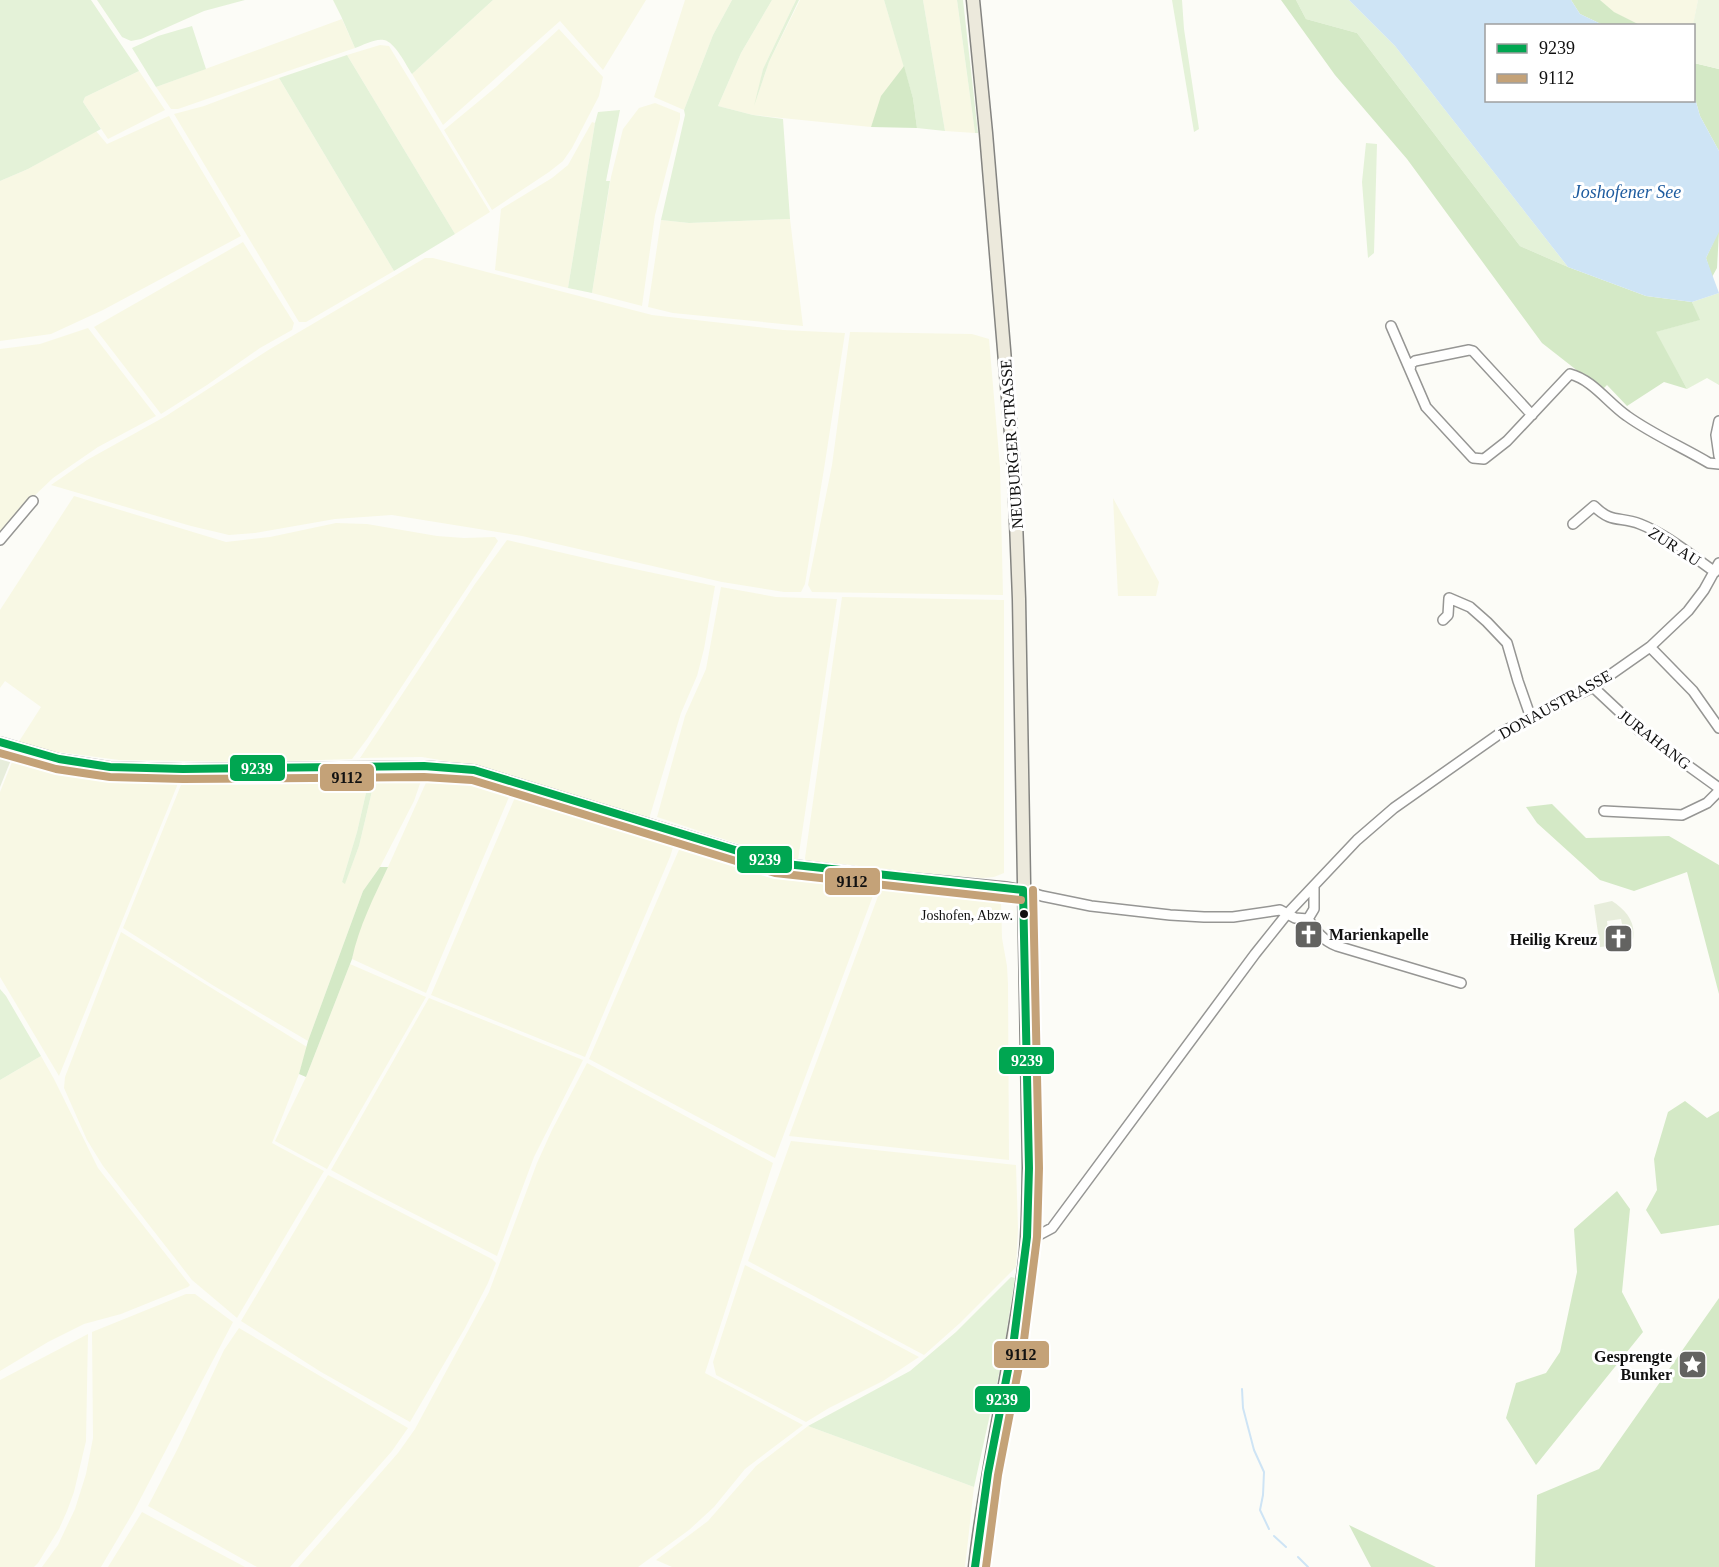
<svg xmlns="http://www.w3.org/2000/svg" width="1719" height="1567" font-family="Georgia,serif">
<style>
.farmland{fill:#f8f8e4}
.green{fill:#e4f2d8}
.forest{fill:#d4e9c6}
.cemetery{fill:#e7eddb}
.pitch{fill:#eef5e1}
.water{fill:#cee4f5}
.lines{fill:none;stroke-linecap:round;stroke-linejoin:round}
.stream{stroke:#cee4f5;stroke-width:2}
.minor-casing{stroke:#969694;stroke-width:12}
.major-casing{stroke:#848481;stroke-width:15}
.minor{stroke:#fffffe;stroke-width:9}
.major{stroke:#ece9dc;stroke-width:12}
.bus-1-casing{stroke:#fff;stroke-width:12}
.bus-2-casing{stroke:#fff;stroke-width:12}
.bus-1{stroke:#00a651;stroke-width:8}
.bus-2{stroke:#c4a278;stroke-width:8}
.bus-dot{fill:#101010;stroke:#fff;stroke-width:2}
.labels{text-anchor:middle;stroke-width:6;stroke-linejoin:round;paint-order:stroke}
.bus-label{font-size:14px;fill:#101010;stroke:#fff;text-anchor:end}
.street-label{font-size:16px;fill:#101010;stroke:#fff}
.poi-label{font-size:16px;font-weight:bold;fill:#101010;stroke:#fff;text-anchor:end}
.water-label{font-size:18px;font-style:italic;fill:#1d5b9f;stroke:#fff}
.line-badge{stroke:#fff;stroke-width:2}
.badge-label{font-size:16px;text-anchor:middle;font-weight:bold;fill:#fff}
.pale-badge-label{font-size:16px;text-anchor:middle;font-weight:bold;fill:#111}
</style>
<rect width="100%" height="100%" fill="#fcfcf7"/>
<!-- farmland -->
<path class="farmland" d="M493,0H646L603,70L560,21L443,125L412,74Z
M685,0H732L713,35L684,110L654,97Z
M772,0H796L763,69L757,97L769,62L800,0H884L904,66L882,96L871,127L753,115L718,106L741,53Z
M923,0H957L975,133L945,131Z
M1600,0H1698L1693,26L1640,25L1613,12Z
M342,19L355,48L178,109H171L156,87Z
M559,29L603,77L599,96L572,148L563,161L549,172L492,210L444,130L496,87Z
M380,45L389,46L490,212L455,234L347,55Z
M139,71L165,110L108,139L83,102L85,97Z
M279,78L394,271L306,322H299L174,114L204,106Z
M655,103L680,113V119L655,215L642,306L592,293L611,177L623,129L639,108Z
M169,116L241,236L103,310L51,334L0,341V181L28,169L96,131L107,144Z
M592,122L595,123L568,288L495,270L501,209L552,178L568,165Z
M790,219L803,326L673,313L648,307L661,220L689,223Z
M243,242L294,323L292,330L260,348L207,385L161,414L94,327Z
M425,258H433L652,315L783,330L845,333L824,469L805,584L801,592H784L722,582L522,536L392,515L335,519L255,533L229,535L191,526L51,485L87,460L166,416L270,349Z
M88,328L156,416L98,447L53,478L31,499L0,533V349L40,344Z
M850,332L972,334L989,339L1000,467L1003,595L812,592L808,585L832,465Z
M74,496L226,542L270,537L336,523L367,524L437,536L464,538L495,537L498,541L367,739L352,759L259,762L119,760L51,751H42L18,743L41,707L5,681L0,688V610Z
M1113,498L1159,582L1156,596H1118Z
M507,540L611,564L715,586L704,649L697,676L681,713L649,819L470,765L422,757L360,758L475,584Z
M721,587L776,597L837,599L798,860H787L657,817L685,716L706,669Z
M842,597L1004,600V873L994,877L983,878L806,863L805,858Z
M16,752L58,764L110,771L174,773L179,775L177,786L59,1076L0,977V792Z
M228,771L266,776L295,782L369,780L357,832L342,882L345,883L359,846L376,774L423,775L414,801L380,867L363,891L308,1041L214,986L123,928L185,775Z
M429,776L472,782L512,790L426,993L352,959L355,942L366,913L388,867Z
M516,795L546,808L585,821L648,828L672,836L675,841L670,857L585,1057L431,995Z
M684,838L783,868L832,874L835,882L877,885L775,1158L589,1059Z
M884,880L958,887L991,895L1001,901L1002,938L1007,966L1008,984L1009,1160L789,1136Z
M121,932L307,1047L299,1074L272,1143L324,1171L237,1318L192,1280L103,1166L87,1140L64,1088L65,1077Z
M350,964L426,997L327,1169L275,1141L306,1077Z
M429,998L583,1060L534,1157L497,1256L377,1195L331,1170Z
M41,1056L54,1079L98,1168L190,1285L188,1287L121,1314L84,1324L48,1342L0,1371V1080Z
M587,1063L773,1163L705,1373L803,1425L745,1469L714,1507L689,1530L638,1567H298L398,1453L415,1429L489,1292L537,1163L552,1130Z
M791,1141L1016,1165L1018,1229L1016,1267L960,1323L924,1355L748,1261Z
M328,1175L492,1259L496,1263L488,1283L465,1328L410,1422L321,1372L241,1321Z
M745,1265L831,1310L919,1357L883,1381L829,1408L806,1422L716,1375L713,1362Z
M186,1294H195L233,1322L134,1511L101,1567H42L58,1545L75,1509L86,1474L93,1438L92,1332Z
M239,1328L408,1428L392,1451L290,1567H257L148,1506L177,1450L224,1350Z
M88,1334L86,1441L74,1492L67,1511L59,1529L38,1563L34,1567H0V1380Z
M808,1426L974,1487L965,1567H672L656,1560L708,1521L756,1466Z
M142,1512L245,1567H108Z"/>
<!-- green -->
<path class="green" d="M0,0H91L139,71L85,97L83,102L101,129L28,169L0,181Z
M97,0H245L204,11L141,39L131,41L122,37Z
M333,0H493L412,74C406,65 395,42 384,40C376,38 363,45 355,48L341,16Z
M732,0H772L741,53L718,106L753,115L783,119L790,219L689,223L661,220L685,115L684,110L713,35Z
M796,0H799L769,62L754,106L763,69Z
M884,0H923L945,131L917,128L913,98Z
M957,0H963L978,133H975Z
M1172,0H1182L1184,29L1199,129L1194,132Z
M1296,0H1349L1395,46L1568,267L1520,246L1357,33L1306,19Z
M192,26L206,69L156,87L132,48L158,36Z
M347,55L455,234L394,271L279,78Z
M620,110L606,181H610L592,293L568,288L595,123L598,112Z
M1366,143L1377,144L1374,253L1368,258L1362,182Z
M1719,293V385L1707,378L1687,389L1655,332L1699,320L1692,302Z
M259,770L376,774L359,846L345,884L342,882L357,832L369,780L295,782L266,776Z
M520,788L635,824L648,828L585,821L546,808L516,795Z
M0,989L6,996L41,1056L0,1080Z
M1011,1277L1015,1278L1002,1360L974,1487L808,1426L910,1371L956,1332Z"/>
<!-- forest -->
<path class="forest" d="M1281,0H1296L1306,19L1357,33L1520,246L1568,267L1646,296L1692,302L1700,320L1656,332L1687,389L1664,382L1627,406L1607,385L1602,390L1542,343L1407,159L1335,75Z
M1571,0H1600L1614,12L1640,25H1603L1580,14Z
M1694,63L1719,69V151L1700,116L1694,95Z
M904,66L913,98L917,128L871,127L881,96Z
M1718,232H1719L1717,268L1712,277L1706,258Z
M1552,804L1586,838L1669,836L1719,865V994L1687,872L1634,891L1600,880L1537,823L1526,807Z
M380,867H388C374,897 359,926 352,959L306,1077L299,1074L308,1041L363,891Z
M1685,1101L1707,1118L1719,1111V1225L1661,1234L1646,1210L1657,1190L1654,1159L1668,1112Z
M1617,1191L1630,1209L1622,1292L1643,1332L1536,1465L1506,1418L1516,1383L1546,1373L1560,1352L1577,1272L1574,1229Z
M1719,1298V1567H1535L1537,1495L1599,1469Z
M1349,1525L1436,1567H1371Z"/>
<!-- cemetery -->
<path class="cemetery" d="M0,752L13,755L0,787Z
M1612,901C1626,910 1636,922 1633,939L1625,940L1621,919L1607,921L1610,946L1600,947L1594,905Z"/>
<!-- pitch -->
<path class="pitch" d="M1698,0H1719V69L1694,63L1693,25Z"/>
<!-- water -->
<path class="water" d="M1349,0H1571L1580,14L1603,25L1486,26V100H1694V95L1700,116L1719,151V232L1706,258L1719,293L1692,302L1646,296L1568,267L1395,46Z"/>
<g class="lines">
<!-- stream -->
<path class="stream" d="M1242,1389L1243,1408L1254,1450L1264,1472L1263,1495L1260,1510L1269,1529
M1274,1536L1286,1547
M1298,1557L1308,1567"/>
<defs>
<path id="minor" d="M1391,326L1410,370
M1532,415L1473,351L1469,350L1415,361L1411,364L1410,370L1426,407L1473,458L1484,459L1507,441L1570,374C1593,380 1608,403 1627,416C1652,434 1682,447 1709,463L1719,464
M1719,421L1716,435L1719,456
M1573,524L1594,506C1612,524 1620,516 1640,524C1666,534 1692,556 1715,572
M0,540L33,501
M1443,620L1448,615L1449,598L1470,607L1487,622L1507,643L1518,681L1531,718
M1650,647L1693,691L1719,728
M1593,687L1640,731L1719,788
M0,742L59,759L110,767L183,769L424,766L474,770L777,863L881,875L1006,887L1023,890L1042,896L1091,906L1170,915L1204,917H1233L1280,910L1295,918L1308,919C1316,931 1322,940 1337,946L1461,983
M1604,811L1682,815L1707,803L1719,791
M1308,919L1314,909V886
M1027,1237L1037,1236L1052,1228L1255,954L1287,914L1357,840L1394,808L1502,732L1593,687L1650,647L1688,611L1704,590L1719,563"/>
<path id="major" d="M973,0L986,133L1014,470L1019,599L1029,1168C1028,1201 1029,1235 1024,1269C1011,1369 986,1467 975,1567"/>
</defs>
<!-- minor casing -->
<use href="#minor" class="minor-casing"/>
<!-- major casing -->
<use href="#major" class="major-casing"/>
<!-- minor -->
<use href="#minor" class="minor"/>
<!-- major -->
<use href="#major" class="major"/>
<defs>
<path id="bus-1" d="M0,742L59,759L110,767L183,769L424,766L474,770L777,863L1023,890
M975,1567L988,1473L1014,1339L1027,1237L1029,1168L1023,890"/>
<path id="bus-2" d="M0,753L56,769L110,777L183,779L424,777L472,780L775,873L1021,900
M986,1567L998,1475L1024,1340L1037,1237L1039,1168L1033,890"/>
</defs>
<!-- bus-1 casing -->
<use href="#bus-1" class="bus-1-casing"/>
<!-- bus-2 casing -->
<use href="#bus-2" class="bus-2-casing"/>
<!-- bus-1 -->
<use href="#bus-1" class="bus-1"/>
<!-- bus-2 -->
<use href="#bus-2" class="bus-2"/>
</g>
<!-- icons -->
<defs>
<symbol id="church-square" viewBox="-11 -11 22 22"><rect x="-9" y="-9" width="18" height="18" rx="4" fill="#636361" stroke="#fff"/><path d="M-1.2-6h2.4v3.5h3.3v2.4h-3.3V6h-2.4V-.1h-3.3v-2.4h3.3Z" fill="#fff"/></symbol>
<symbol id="sight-square" viewBox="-11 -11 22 22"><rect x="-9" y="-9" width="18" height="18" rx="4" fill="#636361" stroke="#fff"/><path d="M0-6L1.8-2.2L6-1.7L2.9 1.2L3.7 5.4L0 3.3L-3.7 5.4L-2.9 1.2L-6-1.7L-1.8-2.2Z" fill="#fff"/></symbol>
</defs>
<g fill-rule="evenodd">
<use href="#church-square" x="1292" y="918" width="33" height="33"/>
<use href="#church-square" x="1602" y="922" width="33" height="33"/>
<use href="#sight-square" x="1676" y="1348" width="33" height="33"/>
</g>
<!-- markers -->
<circle class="bus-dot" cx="1024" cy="914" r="5"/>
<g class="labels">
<!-- bus labels -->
<g class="bus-label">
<text x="1013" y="920">Joshofen, Abzw.</text>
</g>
<!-- street labels -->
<g class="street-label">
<text transform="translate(1011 444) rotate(-94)" y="6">NEUBURGER STRASSE</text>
<text transform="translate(1675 546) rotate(33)" y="6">ZUR AU</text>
<text transform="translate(1555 704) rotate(-29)" y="6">DONAUSTRASSE</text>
<text transform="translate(1655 739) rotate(38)" y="6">JURAHANG</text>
</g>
<!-- poi labels -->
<g class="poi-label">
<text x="1329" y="940" text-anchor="start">Marienkapelle</text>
<text x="1597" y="945">Heilig Kreuz</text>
<text x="1672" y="1362">Gesprengte<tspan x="1672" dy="18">Bunker</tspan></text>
</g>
<!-- water labels -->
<g class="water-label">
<text x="1627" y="198">Joshofener See</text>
</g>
</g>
<g class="line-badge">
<rect x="229" y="754" width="57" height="28" rx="6" fill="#00a651"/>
<rect x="319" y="763" width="56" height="29" rx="6" fill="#c4a278"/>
<rect x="736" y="845" width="57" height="29" rx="6" fill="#00a651"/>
<rect x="824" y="867" width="57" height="29" rx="6" fill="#c4a278"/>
<rect x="998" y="1046" width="57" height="29" rx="6" fill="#00a651"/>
<rect x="993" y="1340" width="57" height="29" rx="6" fill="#c4a278"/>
<rect x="974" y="1385" width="57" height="28" rx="6" fill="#00a651"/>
</g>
<g class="badge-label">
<text x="257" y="774">9239</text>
<text x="765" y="865">9239</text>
<text x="1027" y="1066">9239</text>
<text x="1002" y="1405">9239</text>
</g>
<g class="pale-badge-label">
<text x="347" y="783">9112</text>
<text x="852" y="887">9112</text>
<text x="1021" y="1360">9112</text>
</g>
<!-- legend -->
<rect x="1485" y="24" width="210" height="78" fill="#ffffff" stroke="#9f9f9f" stroke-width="1.5"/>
<rect x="1497" y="44" width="30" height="9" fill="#00a651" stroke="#9f9f9f" stroke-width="1.5"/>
<text x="1539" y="54" font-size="18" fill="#101010">9239</text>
<rect x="1497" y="74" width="30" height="9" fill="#c4a278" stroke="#9f9f9f" stroke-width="1.5"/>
<text x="1539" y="84" font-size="18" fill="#101010">9112</text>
</svg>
